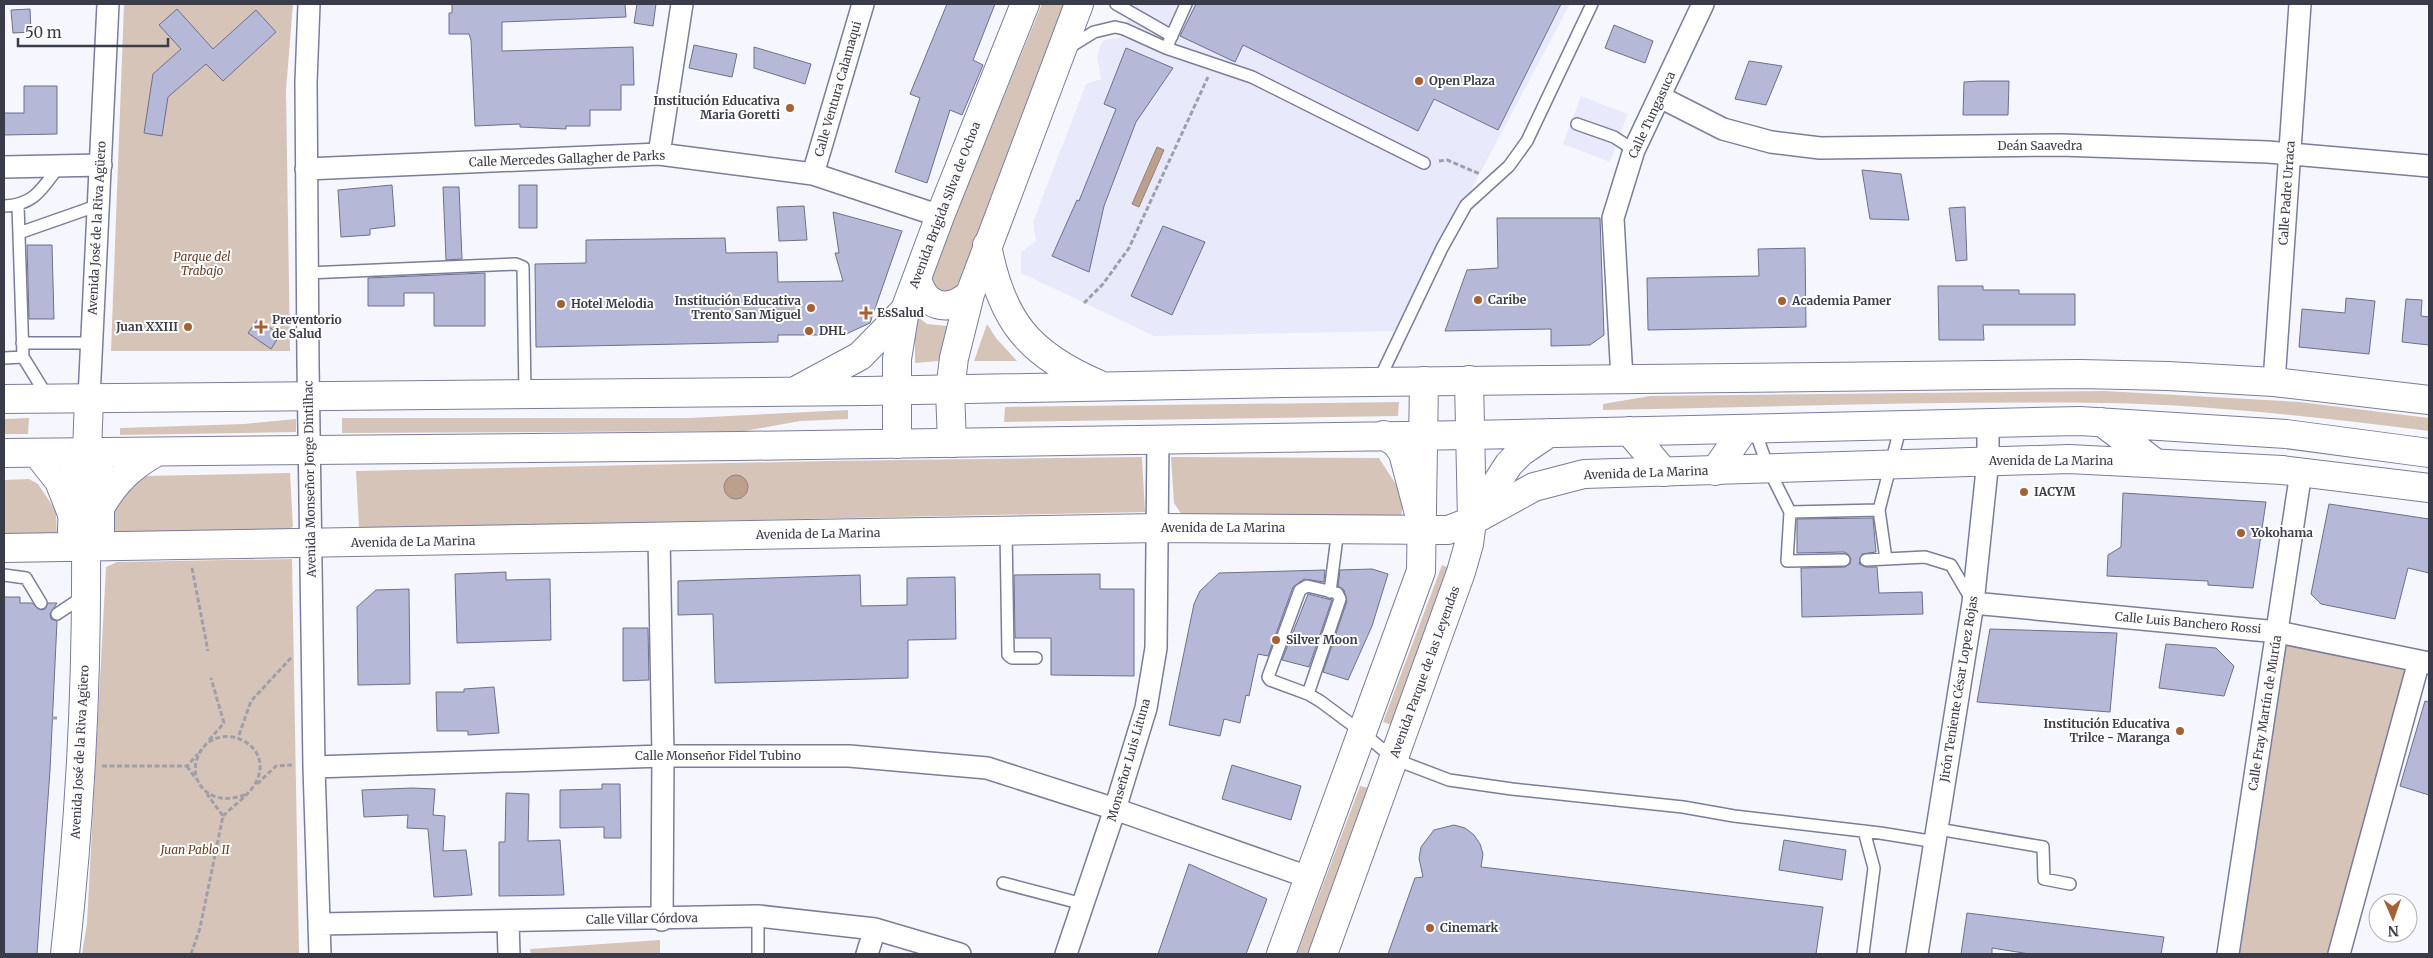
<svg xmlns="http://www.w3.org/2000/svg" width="2433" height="958" font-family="Merriweather,serif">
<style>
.built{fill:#e8eafb}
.green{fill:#d7c4b8}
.water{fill:#bc9f8d;stroke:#958179}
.building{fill:#b5b8d6;stroke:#6d6f8d}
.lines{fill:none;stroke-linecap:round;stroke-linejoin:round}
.lane-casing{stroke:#7a7d9b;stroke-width:14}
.street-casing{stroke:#7a7d9b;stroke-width:24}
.secondary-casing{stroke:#7a7d9b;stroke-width:30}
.primary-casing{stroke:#7a7d9b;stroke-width:30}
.path{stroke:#9e9fa9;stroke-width:3;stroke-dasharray:5 2.5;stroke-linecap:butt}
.lane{stroke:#fff;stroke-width:11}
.street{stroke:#fff;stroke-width:21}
.secondary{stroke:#fff;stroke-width:28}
.primary{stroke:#fff;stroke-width:28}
.poi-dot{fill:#a66132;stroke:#fff;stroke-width:2}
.labels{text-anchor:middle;stroke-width:4;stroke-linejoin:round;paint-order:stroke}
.poi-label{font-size:12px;font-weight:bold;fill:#3b3c49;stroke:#fff;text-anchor:start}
.street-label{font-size:12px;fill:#3b3c49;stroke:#fff}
.park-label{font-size:12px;font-style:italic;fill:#693e22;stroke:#fff}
</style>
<rect width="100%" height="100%" fill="#f6f7fe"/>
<!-- built -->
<path class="built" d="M1135,4H1570L1396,331L1154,336L1021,273V252L1036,241L1033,222L1086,84L1101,79L1097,58L1100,46L1104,40L1119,38Z
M1581,96L1628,114L1610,162L1563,144Z"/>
<!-- green -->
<path class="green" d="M124,4H293L286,90L290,351H111Z
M1042,4H1072L953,296L926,287Z
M918,317L927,324L948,326L950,330L939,361L915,363V319Z
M987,324L996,338L1017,361H974Z
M2105,391L2300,402L2429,418V431C2322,418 2215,405 2106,403C1939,401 1771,407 1603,410V404L1650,396Z
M1399,402L1398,416L1004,422L1005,407Z
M848,410V419L800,421L745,431L342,433V418H689Z
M29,418L28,434H4V419Z
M296,419V432L120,435V428L244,424Z
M1142,457L1145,512L359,528L356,471L828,461Z
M1171,457L1379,458L1404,497L1401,517L1184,518L1174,503Z
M290,473L293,527L281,532L114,537L115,500L142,476Z
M29,479L38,484L56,511L57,539L4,540V480Z
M292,559L299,954H82L87,923L106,567L117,562Z
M1442,565L1456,571L1397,727L1383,722Z
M2282,640L2406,668L2330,954H2235Z
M1360,786L1369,788L1308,954H1297Z
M660,940V954H531L530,949Z"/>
<!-- water -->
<path class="water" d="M1157,147L1164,150L1139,207L1132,204Z
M724 487a12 12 0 1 1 24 0a12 12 0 1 1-24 0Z"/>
<!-- building -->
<path class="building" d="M452,4H625L626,17L502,22V51L633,47L634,85H621V110H590V126H566V129L520,127V124L475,126L471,40L469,34H449V13H452Z
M637,4H656L653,26L634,23Z
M947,4H995L973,60L983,65L962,115L950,110L927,183L895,172L920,98L910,94Z
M1196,4H1561L1498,130L1434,99L1418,131L1243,45L1235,62L1180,36Z
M30,9L31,32L13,33L11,10Z
M177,9L213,49L256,10L276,32L223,81L206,64L168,97L162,136L144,133L153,74L181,49L159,25Z
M1614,25L1653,41L1645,63L1605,48Z
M694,45L737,54L732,77L689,68Z
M754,47L811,64L805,84L754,68Z
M1126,48L1173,68L1136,122L1104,206L1089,272L1052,256L1077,200L1079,201L1116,109L1104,104Z
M1749,61L1782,66L1766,105L1735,99Z
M1979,81H2009L2008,115H1963L1964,82Z
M24,86H57V134L4,135V113H24Z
M1862,170L1901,174L1909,220L1870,219Z
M392,185L395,226L370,229V235L341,237L338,190Z
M519,185H537V228H519Z
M443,187H459L462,259L446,260Z
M804,206L807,240L779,241L777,207Z
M1965,207L1967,260L1956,261L1949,208Z
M833,212L902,231L870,323L844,335H778V342L536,347L535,264L586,263V240L725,238L726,253L777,252L778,282L843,281L835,253H839Z
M1497,218H1600L1604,335L1590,345L1551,346V329L1445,331L1467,270L1498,268Z
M1163,226L1205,242L1172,315L1131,296Z
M27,245H52L54,319H29Z
M1805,248L1806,327L1648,330L1647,278L1759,276L1758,249Z
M485,273V326H434V293H404V306H368V278Z
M1938,286H1983V290H2019V294H2075V325H1983L1984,340H1939Z
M2346,298L2375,301L2369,354L2299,347L2302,309L2345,313Z
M2406,299L2422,300L2421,316L2429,317V345L2402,342Z
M258,319L280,335L271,349L248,333Z
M2123,493L2266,502L2253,588L2208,585V581L2107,576L2108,555L2121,547Z
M2329,504L2429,519V573L2408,568L2395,619L2321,604L2311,594Z
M1873,518L1876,552L1862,554L1859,564L1866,567H1877L1879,593L1922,592L1923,614L1802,617L1801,568L1845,567L1850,564L1851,559L1848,554L1844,552L1797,553V519Z
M1372,569L1388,574L1372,626L1348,680L1323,672L1347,601L1344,590L1338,586L1340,570Z
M1325,570L1324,582L1304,579L1293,587L1268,656L1258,654L1249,696L1246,695L1240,723L1224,719L1220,736L1169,725L1194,604L1200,591L1219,573Z
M506,572V580L550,579L551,640L457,643L455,574Z
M1100,574V589H1134V676L1051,675V638H1015L1014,575Z
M860,575L861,606L907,605V578L955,577L956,639L908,640V678L715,683L713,614L678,615V581Z
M409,589L410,684L358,685L357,607L376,590Z
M1308,594L1332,600L1309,667L1282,660Z
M4,597H20V603H32L41,610L45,609L48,603H57L50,614L51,619L57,621L50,770L37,954H4Z
M623,628H648L649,680L623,681Z
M1990,629L2117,633L2110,712L1977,702Z
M2166,644L2216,648L2234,666L2224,696L2159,688Z
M494,687L499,733L468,735V731H437L436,692H464V689Z
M2425,701L2429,702V795L2400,786Z
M1232,765L1301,786L1291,820L1222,799Z
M602,784H620L621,838H604V827L560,828V790L602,789Z
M412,788L435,789L433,815L445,816L443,851L466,850L472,895L434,897L428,829L407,828L408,815L364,817L362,790Z
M506,793L529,794L528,841L560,840L564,895L499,896V842H505Z
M1454,825L1465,828L1474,835L1480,844L1483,854L1481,867L1823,907L1816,954H1388L1415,878L1423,877L1419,858L1421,847L1434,830Z
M1784,840L1846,850L1842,880L1779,870Z
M1189,864L1267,899L1246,954H1158Z
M1967,913L2164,937L2161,954H2030L1992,948V954H1961Z"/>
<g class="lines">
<defs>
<path id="lane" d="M1116,4L1172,36
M1169,42L1186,4
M1068,48L1094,32L1115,27L1124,29L1166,48L1252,77L1424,163
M1577,124L1614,137L1634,150
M18,205L23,357L47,396
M4,206C34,205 42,189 59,166
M19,233L99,205
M307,273L516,264L523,267L525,394
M22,343H92
M4,358L23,357
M1378,382L1442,248L1466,205L1509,166L1527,141L1592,4
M1754,428L1769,470L1790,512L1787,561L1844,560
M1790,512L1879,510
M1006,530L1008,655L1012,658H1036
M1886,559L1879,510L1901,425
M1866,560L1925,557L1951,565L1971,599
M4,575L26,578L41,603
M1330,592L1338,529
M57,614L84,596
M1308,694L1340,599L1337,593L1307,586L1300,590L1268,677L1270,680L1308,694L1320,701L1363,733L1394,759L1449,780L1512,789L1683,807L1734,816L1880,833L1936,842
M1938,829L2043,847L2044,879L2070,884
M1003,883L1083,904
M758,916V954
M1863,954L1874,868L1864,831"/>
<path id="street" d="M309,4L306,82L308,364L314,767L320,954
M1660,97L1723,129L1771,142L1820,148L2060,145L2268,152L2429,166
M659,154L682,4
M4,167L101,165
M306,169L659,154L813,174L940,216
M813,174L863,4
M1622,379L1613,218L1634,150L1703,4
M2274,382L2300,4
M89,398L108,4
M659,537L663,756L662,920
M1973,603L2278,632L2429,663
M314,767L663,756H849L987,768L1115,809L1308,877
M508,921L509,954
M320,924L758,916L875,929L960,954
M867,954L875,929
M1066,954L1115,809L1146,708L1156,648L1158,439
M1917,954L1973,603L1988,460V423
M2228,954L2301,472
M2339,954L2419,661"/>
<path id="secondary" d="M917,278C924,307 947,314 970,294
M952,443L950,390L954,358L970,294L1079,4
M897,444V359L905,310L940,216L1025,4
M4,548L1158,528L1448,530L1472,521L1534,487L1584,474L2069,459L2282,470L2429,488
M86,548L72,531L74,472L87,453L89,398
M65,954C80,820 87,684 86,548L100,532V471L87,453
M1281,954L1421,571L1424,381
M1323,954L1461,572L1469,544L1472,521L1469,380"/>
<path id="primary" d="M987,245C1001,320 1028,354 1098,384
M797,390L860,356L905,310
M4,399L866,391L1284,383L2079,374L2168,376L2274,382L2429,400
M2102,422L2154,462
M1629,431L1664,472
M1384,435L1396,443L1403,453L1423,529
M4,453L738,446L1470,435L2080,421L2286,434L2429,453
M37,453L59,481L72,514
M1715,471L1744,429
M100,508C114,483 130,467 155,453
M1472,521L1509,464L1521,452L1549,433"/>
</defs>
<!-- lane casing -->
<use href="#lane" class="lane-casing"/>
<!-- street casing -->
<use href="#street" class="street-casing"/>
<!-- secondary casing -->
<use href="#secondary" class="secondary-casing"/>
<!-- primary casing -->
<use href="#primary" class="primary-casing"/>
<!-- path -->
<path class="path" d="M1439,161L1447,160L1480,174
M1084,303L1103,284L1129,248L1208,77
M192,568L208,651
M52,718H59
M239,735L251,701L291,658
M209,740L224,723L211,678
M102,766H187L198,754
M187,766L196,779
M257,784L276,766L292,765
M223,816C234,805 251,794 257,780C274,743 217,718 199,754C196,761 194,768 196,776C203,799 227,803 246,794
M191,954L200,928L223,816L207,794"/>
<!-- lane -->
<use href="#lane" class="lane"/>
<!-- street -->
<use href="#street" class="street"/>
<!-- secondary -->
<use href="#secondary" class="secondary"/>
<!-- primary -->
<use href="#primary" class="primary"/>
</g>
<!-- markers -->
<g class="poi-dot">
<circle cx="1419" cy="81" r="5"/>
<circle cx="790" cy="108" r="5"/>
<circle cx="1478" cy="300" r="5"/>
<circle cx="1782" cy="301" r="5"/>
<circle cx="561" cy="304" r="5"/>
<circle cx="811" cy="308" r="5"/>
<path d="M863.5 305.5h5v5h5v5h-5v5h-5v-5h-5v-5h5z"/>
<circle cx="188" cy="327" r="5"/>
<path d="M258.5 319.5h5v5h5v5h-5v5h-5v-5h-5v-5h5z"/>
<circle cx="809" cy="331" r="5"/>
<circle cx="2024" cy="492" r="5"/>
<circle cx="2241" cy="533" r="5"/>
<circle cx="1276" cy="640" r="5"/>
<circle cx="2180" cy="731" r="5"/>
<circle cx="1430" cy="928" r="5"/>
</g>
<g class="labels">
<!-- poi labels -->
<g class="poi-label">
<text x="1429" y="85">Open Plaza</text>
<text x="780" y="105" text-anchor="end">Institución Educativa<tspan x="780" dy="14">Maria Goretti</tspan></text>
<text x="1488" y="304">Caribe</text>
<text x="801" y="305" text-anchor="end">Institución Educativa<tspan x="801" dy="14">Trento San Miguel</tspan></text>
<text x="1792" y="305">Academia Pamer</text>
<text x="571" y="308">Hotel Melodia</text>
<text x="877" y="317">EsSalud</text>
<text x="272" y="324">Preventorio<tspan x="272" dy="14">de Salud</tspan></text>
<text x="178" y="331" text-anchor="end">Juan XXIII</text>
<text x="819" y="335">DHL</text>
<text x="2034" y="496">IACYM</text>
<text x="2251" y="537">Yokohama</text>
<text x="1286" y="644">Silver Moon</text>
<text x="2170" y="728" text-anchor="end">Institución Educativa<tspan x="2170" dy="14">Trilce - Maranga</tspan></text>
<text x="1440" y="932">Cinemark</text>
</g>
<!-- street labels -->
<g class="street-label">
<text transform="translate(838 89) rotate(-74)" y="4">Calle Ventura Calamaqui</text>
<text transform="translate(1652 115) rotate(-65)" y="4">Calle Tungasuca</text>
<text x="2040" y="150">Deán Saavedra</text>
<text transform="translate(567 159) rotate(-2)" y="4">Calle Mercedes Gallagher de Parks</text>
<text transform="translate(2287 193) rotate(-86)" y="4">Calle Padre Urraca</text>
<text transform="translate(945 205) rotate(-69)" y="4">Avenida Brigida Silva de Ochoa</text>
<text transform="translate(97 228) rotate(-87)" y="4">Avenida José de la Riva Agüero</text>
<text x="2051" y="465">Avenida de La Marina</text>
<text transform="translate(1646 473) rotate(-2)" y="4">Avenida de La Marina</text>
<text transform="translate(310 479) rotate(-91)" y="4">Avenida Monseñor Jorge Dintilhac</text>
<text x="1223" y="532">Avenida de La Marina</text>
<text transform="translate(818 534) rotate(-1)" y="4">Avenida de La Marina</text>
<text transform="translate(413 542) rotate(-1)" y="4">Avenida de La Marina</text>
<text transform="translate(2188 623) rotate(5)" y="4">Calle Luis Banchero Rossi</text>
<text transform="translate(1425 672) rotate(-70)" y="4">Avenida Parque de las Leyendas</text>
<text transform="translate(1959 689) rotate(-81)" y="4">Jirón Teniente César Lopez Rojas</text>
<text transform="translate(2265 713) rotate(-81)" y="4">Calle Fray Martín de Murúa</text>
<text transform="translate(80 752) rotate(-87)" y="4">Avenida José de la Riva Agüero</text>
<text x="718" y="760">Calle Monseñor Fidel Tubino</text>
<text transform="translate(1129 760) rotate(-74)" y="4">Monseñor Luis Lituna</text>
<text transform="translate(642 919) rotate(-1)" y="4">Calle Villar Córdova</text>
</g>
<!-- park labels -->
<g class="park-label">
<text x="202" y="261">Parque del<tspan x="202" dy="14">Trabajo</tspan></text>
<text x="195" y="854">Juan Pablo II</text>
</g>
</g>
<!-- border -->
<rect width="2433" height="958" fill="none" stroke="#3b3c49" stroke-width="10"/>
<!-- north arrow -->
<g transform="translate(2393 918) rotate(178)"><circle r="24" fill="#ffffff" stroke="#b1b1b6"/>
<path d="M0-4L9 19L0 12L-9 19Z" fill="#a66132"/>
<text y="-8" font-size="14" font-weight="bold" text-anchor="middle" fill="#3b3c49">N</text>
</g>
<!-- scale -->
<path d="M18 38v8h150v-8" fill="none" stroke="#3b3c49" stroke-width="2.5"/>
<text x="25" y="38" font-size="15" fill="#3b3c49" stroke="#ffffff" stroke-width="4" paint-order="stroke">50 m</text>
</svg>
